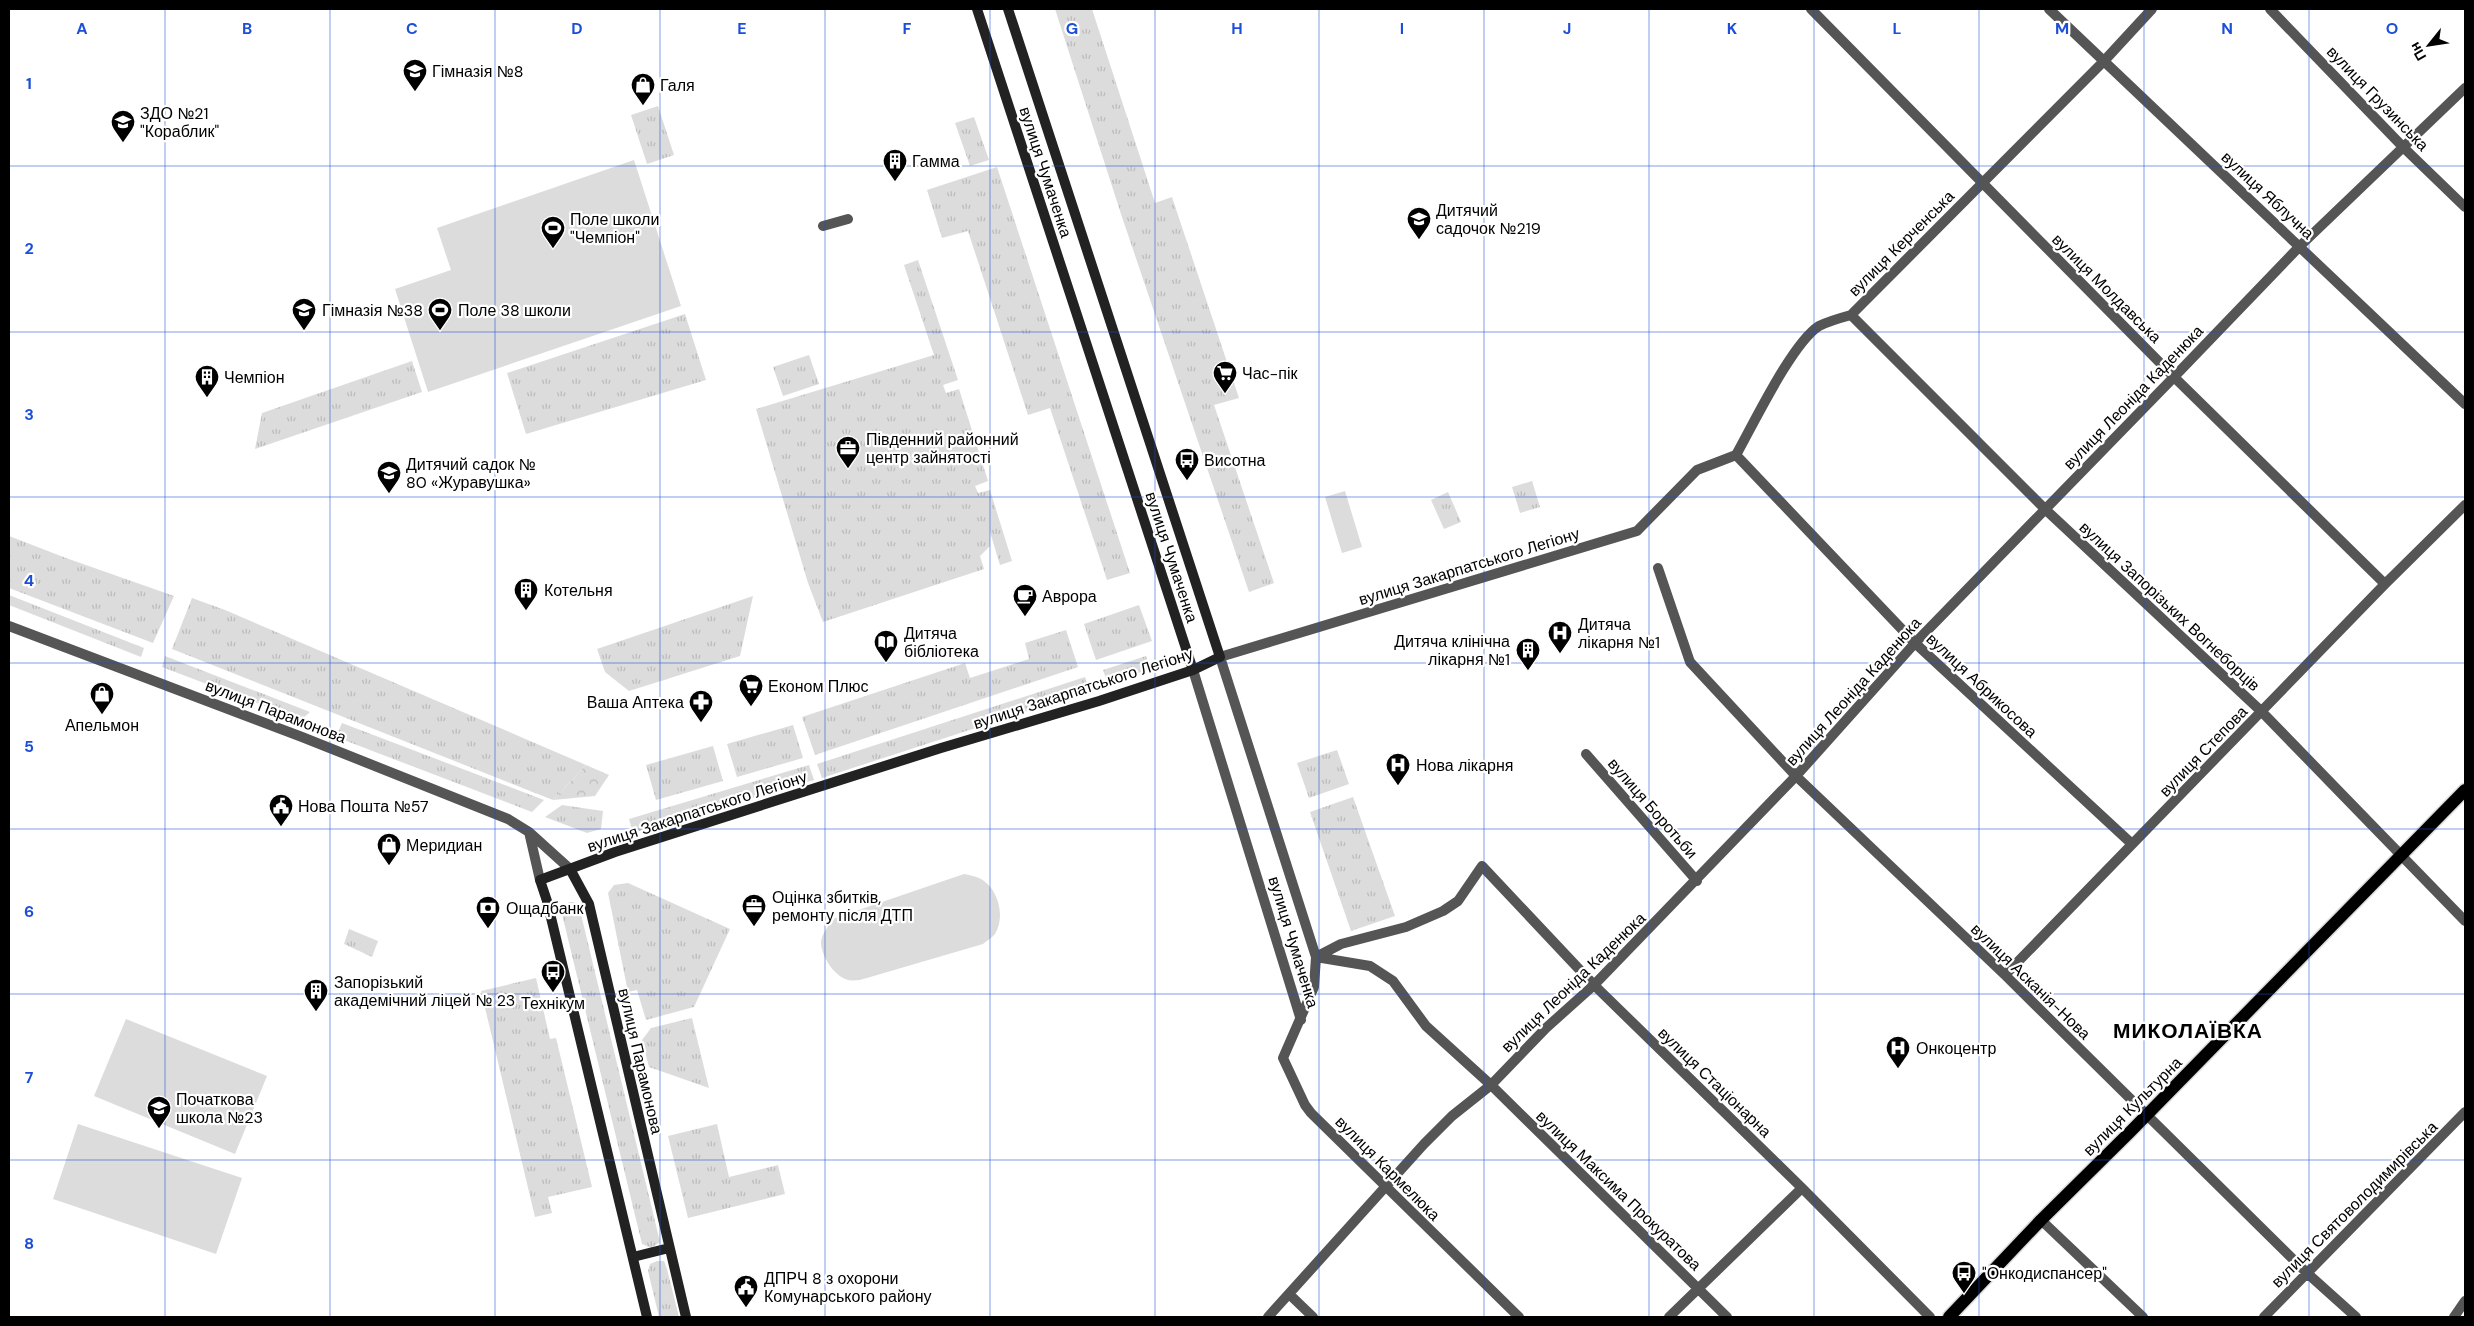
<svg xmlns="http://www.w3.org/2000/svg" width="2474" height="1326" font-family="'DM Sans',sans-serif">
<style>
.grass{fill:url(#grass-tufts)}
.forest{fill:url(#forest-crowns)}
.pitch{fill:#dcdcdc}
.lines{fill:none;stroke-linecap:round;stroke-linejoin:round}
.primary-casing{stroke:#dbdbdb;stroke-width:15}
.street{stroke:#555;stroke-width:10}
.secondary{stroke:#222;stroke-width:10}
.primary{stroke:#000;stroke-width:12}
.grid{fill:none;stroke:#1d4ed8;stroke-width:1;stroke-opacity:0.55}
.labels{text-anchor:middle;stroke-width:4.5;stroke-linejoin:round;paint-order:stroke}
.poi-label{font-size:16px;fill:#000;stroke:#fff;text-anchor:start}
.street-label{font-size:16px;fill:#000;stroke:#fff}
.district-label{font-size:21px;font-weight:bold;letter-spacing:1px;fill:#000;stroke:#fff}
.grid-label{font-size:16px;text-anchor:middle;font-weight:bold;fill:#1d4ed8;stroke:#fff;stroke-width:4.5;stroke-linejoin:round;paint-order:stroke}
</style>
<defs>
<pattern id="grass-tufts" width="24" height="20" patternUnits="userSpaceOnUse" patternTransform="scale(1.25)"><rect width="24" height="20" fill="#dcdcdc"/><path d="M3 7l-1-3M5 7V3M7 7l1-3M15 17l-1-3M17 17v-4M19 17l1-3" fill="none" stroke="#bbb"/></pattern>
<pattern id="forest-crowns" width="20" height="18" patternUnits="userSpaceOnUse" patternTransform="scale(1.25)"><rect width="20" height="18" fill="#dcdcdc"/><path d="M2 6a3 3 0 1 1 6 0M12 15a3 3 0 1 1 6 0" fill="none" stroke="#bbb"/></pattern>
</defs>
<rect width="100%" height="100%" fill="#fff"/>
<!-- grass -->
<path class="grass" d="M1055,9H1092L1155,203L1172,197L1239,398L1214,405L1274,583L1249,592L1121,214Z
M658,106L674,155L647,164L631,115Z
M974,117L989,160L970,166L955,123Z
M997,167L1130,573L1107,580L1050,408L1028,415L968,231L942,238L927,190Z
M918,260L958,380L943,385L946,393L959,389L988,481L975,486L978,493L990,490L1012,561L1000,565L990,532V546L980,556L984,569L823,622L808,583L756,409L934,355L904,265Z
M685,314L706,380L526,434L507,373Z
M809,355L819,384L783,396L773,367Z
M412,361L422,392L255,449L262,413Z
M1532,481L1540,507L1520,513L1512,487Z
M1448,492L1461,522L1444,529L1431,500Z
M9,536L66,558L174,596L153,643L9,588Z
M9,595L144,648L141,657L9,605Z
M753,596L740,656L629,691L605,672L597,649Z
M192,598L225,610L586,765L553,800L172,649Z
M1139,605L1152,641L1096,660L1084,624Z
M1066,630L1078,667L815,755L802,717L965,663L970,678L1029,659L1025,643Z
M165,656L310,712L301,720L162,667Z
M1146,656L1150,669L1108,684L1103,670Z
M1085,677L1089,691L822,778L817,764Z
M342,723L544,800L532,812L336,737Z
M793,725L803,758L737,777L727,744Z
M713,746L723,781L656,800L646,765Z
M1337,750L1349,784L1309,798L1297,763Z
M809,765L814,780L633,833L629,819Z
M1353,797L1395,916L1351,931L1310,812Z
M562,805L603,811L601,829L587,833L545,817Z
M628,883L730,929L694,1007L646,1020L637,990L628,992L608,893L614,885Z
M569,902H574L579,906L660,1242L651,1248L642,1244L561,910Z
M349,929L378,941L372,957L344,944Z
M536,978L550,1039L556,1038L592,1187L548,1197L552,1213L535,1217L481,991Z
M692,1018L709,1088L649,1067L642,1040L651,1028Z
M717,1124L729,1177L778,1165L785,1194L688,1218L668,1136Z
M657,1261H664L667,1269L679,1317H659L648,1271L650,1264Z"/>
<!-- forest -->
<path class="forest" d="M586,765L609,775L595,796L553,800Z"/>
<!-- pitch -->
<path class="pitch" d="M634,160L681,306L428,392L395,289L451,270L437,228Z
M1345,491L1362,547L1342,553L1325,497Z
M964,874C969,875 975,876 979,878C998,887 1006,916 995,934C992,938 986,941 983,944L860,980C856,980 851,981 848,980C834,976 821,956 821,942C822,933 829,925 835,918Z
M126,1019L267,1076L235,1154L94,1096Z
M78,1124L242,1178L216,1254L53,1199Z"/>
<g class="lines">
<defs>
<path id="primary" d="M1949,1317L2041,1220L2131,1131L2465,790"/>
</defs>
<!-- primary casing -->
<use href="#primary" class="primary-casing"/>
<!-- street -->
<path class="street" d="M1811,9L2174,377L2385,584
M2049,9L2465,404
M2270,9L2404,148L2465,207
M823,226L848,219
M1851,315L2045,509L2262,712L2465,921
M1736,455L1915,643L2132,844
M1658,568L1690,662L1796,776L2005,975L2307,1273L2356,1317
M9,626L302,737L508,819L529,832L570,869
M1193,670L1301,1020
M1586,754L1697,881
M529,832L540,880
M1316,957L1341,944L1406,927L1443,911L1458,901L1482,866L1594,985L1802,1188L1930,1317
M1316,957L1370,966L1393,981L1426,1026L1491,1085L1727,1317
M2005,975L2385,584L2465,505
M2041,1220L2143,1317
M1289,1294L1313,1317
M1268,1317L1424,1144L1452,1116L1491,1085L1546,1028L1594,985L1796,776L1915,643L2174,377L2300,246L2465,88
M1519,1317L1311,1113L1305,1105L1283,1058L1314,987L1316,957L1220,657L1637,531L1697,470L1736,455C1753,425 1792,343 1819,326C1829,321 1840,318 1851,315L2104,61L2152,9
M1669,1317L1802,1188
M2264,1317L2465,1112
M2454,1317L2465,1301"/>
<!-- secondary -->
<path class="secondary" d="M977,9L1193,670
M570,869L589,904L686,1317
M633,1257L669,1248
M647,1317L547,901L540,880L615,852L941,748L1099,701L1193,670L1220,657L1008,9"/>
<!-- primary -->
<use href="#primary" class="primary"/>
</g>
<!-- grid -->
<path class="grid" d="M165,9V1317M330,9V1317M495,9V1317M660,9V1317M825,9V1317M990,9V1317M1155,9V1317M1319,9V1317M1484,9V1317M1649,9V1317M1814,9V1317M1979,9V1317M2144,9V1317M2309,9V1317M9,166H2465M9,332H2465M9,497H2465M9,663H2465M9,829H2465M9,994H2465M9,1160H2465"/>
<!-- icons -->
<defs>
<symbol id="school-pin" viewBox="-11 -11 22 30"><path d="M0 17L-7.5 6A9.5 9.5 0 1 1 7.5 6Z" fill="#000" stroke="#fff"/><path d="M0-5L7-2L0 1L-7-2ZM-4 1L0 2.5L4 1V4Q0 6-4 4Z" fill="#fff"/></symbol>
<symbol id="shop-pin" viewBox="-11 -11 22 30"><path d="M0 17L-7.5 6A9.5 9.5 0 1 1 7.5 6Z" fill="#000" stroke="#fff"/><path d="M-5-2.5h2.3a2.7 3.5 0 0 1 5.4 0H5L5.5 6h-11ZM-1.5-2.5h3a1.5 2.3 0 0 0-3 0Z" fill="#fff"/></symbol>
<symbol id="building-pin" viewBox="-11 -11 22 30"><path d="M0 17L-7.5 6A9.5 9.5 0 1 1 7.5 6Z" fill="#000" stroke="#fff"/><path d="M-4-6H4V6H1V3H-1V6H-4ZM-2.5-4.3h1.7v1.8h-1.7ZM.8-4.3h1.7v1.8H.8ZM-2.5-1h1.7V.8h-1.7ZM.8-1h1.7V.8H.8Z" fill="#fff"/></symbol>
<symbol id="stadium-pin" viewBox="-11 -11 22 30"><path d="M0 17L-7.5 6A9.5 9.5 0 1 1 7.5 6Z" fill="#000" stroke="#fff"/><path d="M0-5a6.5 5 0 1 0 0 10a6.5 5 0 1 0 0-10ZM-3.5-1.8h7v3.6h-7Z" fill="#fff"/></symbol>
<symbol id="supermarket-pin" viewBox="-11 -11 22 30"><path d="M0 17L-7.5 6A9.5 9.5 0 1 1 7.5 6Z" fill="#000" stroke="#fff"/><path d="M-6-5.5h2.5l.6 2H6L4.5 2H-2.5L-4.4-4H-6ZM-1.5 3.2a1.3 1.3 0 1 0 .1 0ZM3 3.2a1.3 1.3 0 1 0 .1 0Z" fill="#fff"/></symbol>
<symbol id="office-pin" viewBox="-11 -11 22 30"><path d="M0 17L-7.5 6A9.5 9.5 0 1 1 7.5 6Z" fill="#000" stroke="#fff"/><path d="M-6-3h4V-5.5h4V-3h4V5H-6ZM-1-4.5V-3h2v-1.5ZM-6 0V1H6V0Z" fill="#fff"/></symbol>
<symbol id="bus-pin" viewBox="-11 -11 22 30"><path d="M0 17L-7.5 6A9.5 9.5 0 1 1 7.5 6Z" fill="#000" stroke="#fff"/><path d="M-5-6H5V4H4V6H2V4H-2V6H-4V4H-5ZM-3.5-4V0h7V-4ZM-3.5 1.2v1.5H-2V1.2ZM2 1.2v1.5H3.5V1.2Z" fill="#fff"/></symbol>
<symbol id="cafe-pin" viewBox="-11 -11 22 30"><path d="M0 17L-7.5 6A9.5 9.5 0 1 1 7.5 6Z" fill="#000" stroke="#fff"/><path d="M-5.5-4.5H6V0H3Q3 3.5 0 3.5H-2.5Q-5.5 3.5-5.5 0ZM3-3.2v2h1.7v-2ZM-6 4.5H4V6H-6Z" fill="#fff"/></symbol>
<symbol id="hospital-pin" viewBox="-11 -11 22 30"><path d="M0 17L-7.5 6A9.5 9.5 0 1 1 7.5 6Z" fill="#000" stroke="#fff"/><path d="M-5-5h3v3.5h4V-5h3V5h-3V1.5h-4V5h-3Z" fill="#fff"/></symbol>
<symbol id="library-pin" viewBox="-11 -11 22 30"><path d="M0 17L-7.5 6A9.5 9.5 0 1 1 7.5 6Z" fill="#000" stroke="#fff"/><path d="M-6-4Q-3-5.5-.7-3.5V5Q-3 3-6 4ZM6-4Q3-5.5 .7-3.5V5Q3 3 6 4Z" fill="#fff"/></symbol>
<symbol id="pharmacy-pin" viewBox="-11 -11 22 30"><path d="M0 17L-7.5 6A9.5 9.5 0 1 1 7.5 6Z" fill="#000" stroke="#fff"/><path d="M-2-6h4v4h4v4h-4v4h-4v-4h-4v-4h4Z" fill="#fff"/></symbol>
<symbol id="civic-pin" viewBox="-11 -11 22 30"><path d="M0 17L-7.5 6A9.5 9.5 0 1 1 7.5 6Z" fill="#000" stroke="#fff"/><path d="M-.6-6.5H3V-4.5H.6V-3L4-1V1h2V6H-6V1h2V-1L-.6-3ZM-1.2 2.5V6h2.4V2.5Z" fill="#fff"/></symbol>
<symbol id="bank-pin" viewBox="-11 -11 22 30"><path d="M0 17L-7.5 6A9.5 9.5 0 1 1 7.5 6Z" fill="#000" stroke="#fff"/><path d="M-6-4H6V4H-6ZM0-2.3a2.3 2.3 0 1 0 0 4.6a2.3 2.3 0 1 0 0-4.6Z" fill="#fff"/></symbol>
</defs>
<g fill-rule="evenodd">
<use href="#school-pin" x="401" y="57" width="28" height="38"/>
<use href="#shop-pin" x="629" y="71" width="28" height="38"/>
<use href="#school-pin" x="109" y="108" width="28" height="38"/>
<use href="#building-pin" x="881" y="147" width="28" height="38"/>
<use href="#school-pin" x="1405" y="205" width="28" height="38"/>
<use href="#stadium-pin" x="539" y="214" width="28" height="38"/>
<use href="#school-pin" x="290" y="296" width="28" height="38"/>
<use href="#stadium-pin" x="426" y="296" width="28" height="38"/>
<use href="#supermarket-pin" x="1211" y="359" width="28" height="38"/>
<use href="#building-pin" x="193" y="363" width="28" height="38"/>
<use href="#office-pin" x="834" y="434" width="28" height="38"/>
<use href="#bus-pin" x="1173" y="446" width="28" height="38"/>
<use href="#school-pin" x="375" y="459" width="28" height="38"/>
<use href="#building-pin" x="512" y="576" width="28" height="38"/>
<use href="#cafe-pin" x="1011" y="582" width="28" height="38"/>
<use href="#hospital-pin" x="1546" y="619" width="28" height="38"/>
<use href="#library-pin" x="872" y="628" width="28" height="38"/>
<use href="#building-pin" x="1514" y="636" width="28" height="38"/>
<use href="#supermarket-pin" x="737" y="672" width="28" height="38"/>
<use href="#shop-pin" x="88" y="680" width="28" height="38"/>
<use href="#pharmacy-pin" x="687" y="688" width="28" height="38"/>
<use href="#hospital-pin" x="1384" y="751" width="28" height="38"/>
<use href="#civic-pin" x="267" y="792" width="28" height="38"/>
<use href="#shop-pin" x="375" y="831" width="28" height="38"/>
<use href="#office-pin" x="740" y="892" width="28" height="38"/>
<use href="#bank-pin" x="474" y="894" width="28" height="38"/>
<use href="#bus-pin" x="539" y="958" width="28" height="38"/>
<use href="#building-pin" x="302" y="977" width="28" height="38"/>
<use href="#hospital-pin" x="1884" y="1034" width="28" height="38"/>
<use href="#school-pin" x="145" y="1094" width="28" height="38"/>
<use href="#bus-pin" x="1950" y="1259" width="28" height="38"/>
<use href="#civic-pin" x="732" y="1273" width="28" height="38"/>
</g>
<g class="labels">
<!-- poi labels -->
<g class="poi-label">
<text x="432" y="77">Гімназія №8</text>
<text x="660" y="91">Галя</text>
<text x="140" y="119">ЗДО №21<tspan x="140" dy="18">"Кораблик"</tspan></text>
<text x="912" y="167">Гамма</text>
<text x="1436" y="216">Дитячий<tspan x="1436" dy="18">садочок №219</tspan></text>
<text x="570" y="225">Поле школи<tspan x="570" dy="18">"Чемпіон"</tspan></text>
<text x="322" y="316">Гімназія №38</text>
<text x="458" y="316">Поле 38 школи</text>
<text x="1242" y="379">Час-пік</text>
<text x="224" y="383">Чемпіон</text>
<text x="866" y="445">Південний районний<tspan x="866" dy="18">центр зайнятості</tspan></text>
<text x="1204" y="466">Висотна</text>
<text x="406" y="470">Дитячий садок №<tspan x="406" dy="18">80 «Журавушка»</tspan></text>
<text x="544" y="596">Котельня</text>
<text x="1042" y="602">Аврора</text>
<text x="1578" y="630">Дитяча<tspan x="1578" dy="18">лікарня №1</tspan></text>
<text x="904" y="639">Дитяча<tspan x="904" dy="18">бібліотека</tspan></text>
<text x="1510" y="647" text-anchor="end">Дитяча клінічна<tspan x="1510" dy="18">лікарня №1</tspan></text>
<text x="768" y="692">Економ Плюс</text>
<text x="684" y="708" text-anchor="end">Ваша Аптека</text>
<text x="102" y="731" text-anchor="middle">Апельмон</text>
<text x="1416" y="771">Нова лікарня</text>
<text x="298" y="812">Нова Пошта №57</text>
<text x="406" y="851">Меридиан</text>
<text x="772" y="903">Оцінка збитків,<tspan x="772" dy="18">ремонту після ДТП</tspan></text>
<text x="506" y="914">Ощадбанк</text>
<text x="334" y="988">Запорізький<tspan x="334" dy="18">академічний ліцей № 23</tspan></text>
<text x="553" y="1009" text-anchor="middle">Технікум</text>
<text x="1916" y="1054">Онкоцентр</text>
<text x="176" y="1105">Початкова<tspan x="176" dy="18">школа №23</tspan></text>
<text x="1982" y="1279">"Онкодиспансер"</text>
<text x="764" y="1284">ДПРЧ 8 з охорони<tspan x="764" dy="18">Комунарського району</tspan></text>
</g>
<!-- street labels -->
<g class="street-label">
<text transform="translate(2378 98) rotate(46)" y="6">вулиця Грузинська</text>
<text transform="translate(1046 172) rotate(72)" y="6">вулиця Чумаченка</text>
<text transform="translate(2268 195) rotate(43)" y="6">вулиця Яблучна</text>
<text transform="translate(1901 243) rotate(-45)" y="6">вулиця Керченська</text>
<text transform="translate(2107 288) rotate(45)" y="6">вулиця Молдавська</text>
<text transform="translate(2133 397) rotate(-46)" y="6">вулиця Леоніда Каденюка</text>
<text transform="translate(1172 557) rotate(72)" y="6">вулиця Чумаченка</text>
<text transform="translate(1469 566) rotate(-17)" y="6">вулиця Закарпатського Легіону</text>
<text transform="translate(2170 606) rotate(43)" y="6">вулиця Запорізьких Вогнеборців</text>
<text transform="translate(1982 685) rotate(43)" y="6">вулиця Абрикосова</text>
<text transform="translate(1083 688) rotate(-18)" y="6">вулиця Закарпатського Легіону</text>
<text transform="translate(1853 691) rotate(-48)" y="6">вулиця Леоніда Каденюка</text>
<text transform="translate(276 711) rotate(21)" y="6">вулиця Парамонова</text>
<text transform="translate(2203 751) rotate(-46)" y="6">вулиця Степова</text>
<text transform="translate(1653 808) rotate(49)" y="6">вулиця Боротьби</text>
<text transform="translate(697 811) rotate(-18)" y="6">вулиця Закарпатського Легіону</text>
<text transform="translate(1294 942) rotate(73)" y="6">вулиця Чумаченка</text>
<text transform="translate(2031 981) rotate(44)" y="6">вулиця Асканія-Нова</text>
<text transform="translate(1573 982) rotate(-44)" y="6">вулиця Леоніда Каденюка</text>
<text transform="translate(641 1061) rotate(77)" y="6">вулиця Парамонова</text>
<text transform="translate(1715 1082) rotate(44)" y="6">вулиця Стаціонарна</text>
<text transform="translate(2132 1106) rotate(-45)" y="6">вулиця Культурна</text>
<text transform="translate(1388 1168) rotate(45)" y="6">вулиця Кармелюка</text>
<text transform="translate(1619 1190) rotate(44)" y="6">вулиця Максима Прокуратова</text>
<text transform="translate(2354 1204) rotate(-45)" y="6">вулиця Святоволодимирівська</text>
</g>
<!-- district labels -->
<g class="district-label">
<text x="2188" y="1038">МИКОЛАЇВКА</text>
</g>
</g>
<g class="grid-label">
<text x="82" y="34">A</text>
<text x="247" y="34">B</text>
<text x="412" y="34">C</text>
<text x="577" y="34">D</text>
<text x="742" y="34">E</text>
<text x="907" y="34">F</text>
<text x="1072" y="34">G</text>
<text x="1237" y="34">H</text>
<text x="1402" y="34">I</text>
<text x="1567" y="34">J</text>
<text x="1732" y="34">K</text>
<text x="1897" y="34">L</text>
<text x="2062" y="34">M</text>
<text x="2227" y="34">N</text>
<text x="2392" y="34">O</text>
<text x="29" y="89">1</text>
<text x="29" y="254">2</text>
<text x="29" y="420">3</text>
<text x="29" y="586">4</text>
<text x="29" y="752">5</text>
<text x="29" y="917">6</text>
<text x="29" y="1083">7</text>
<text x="29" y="1249">8</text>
</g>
<!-- border -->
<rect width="2474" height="1326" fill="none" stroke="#000000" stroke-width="20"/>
<!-- north arrow -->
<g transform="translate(2429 45) rotate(240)" stroke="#ffffff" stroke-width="4" paint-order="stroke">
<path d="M0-4L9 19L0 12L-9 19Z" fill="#000000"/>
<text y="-8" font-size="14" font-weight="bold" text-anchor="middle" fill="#000000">Пн</text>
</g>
</svg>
